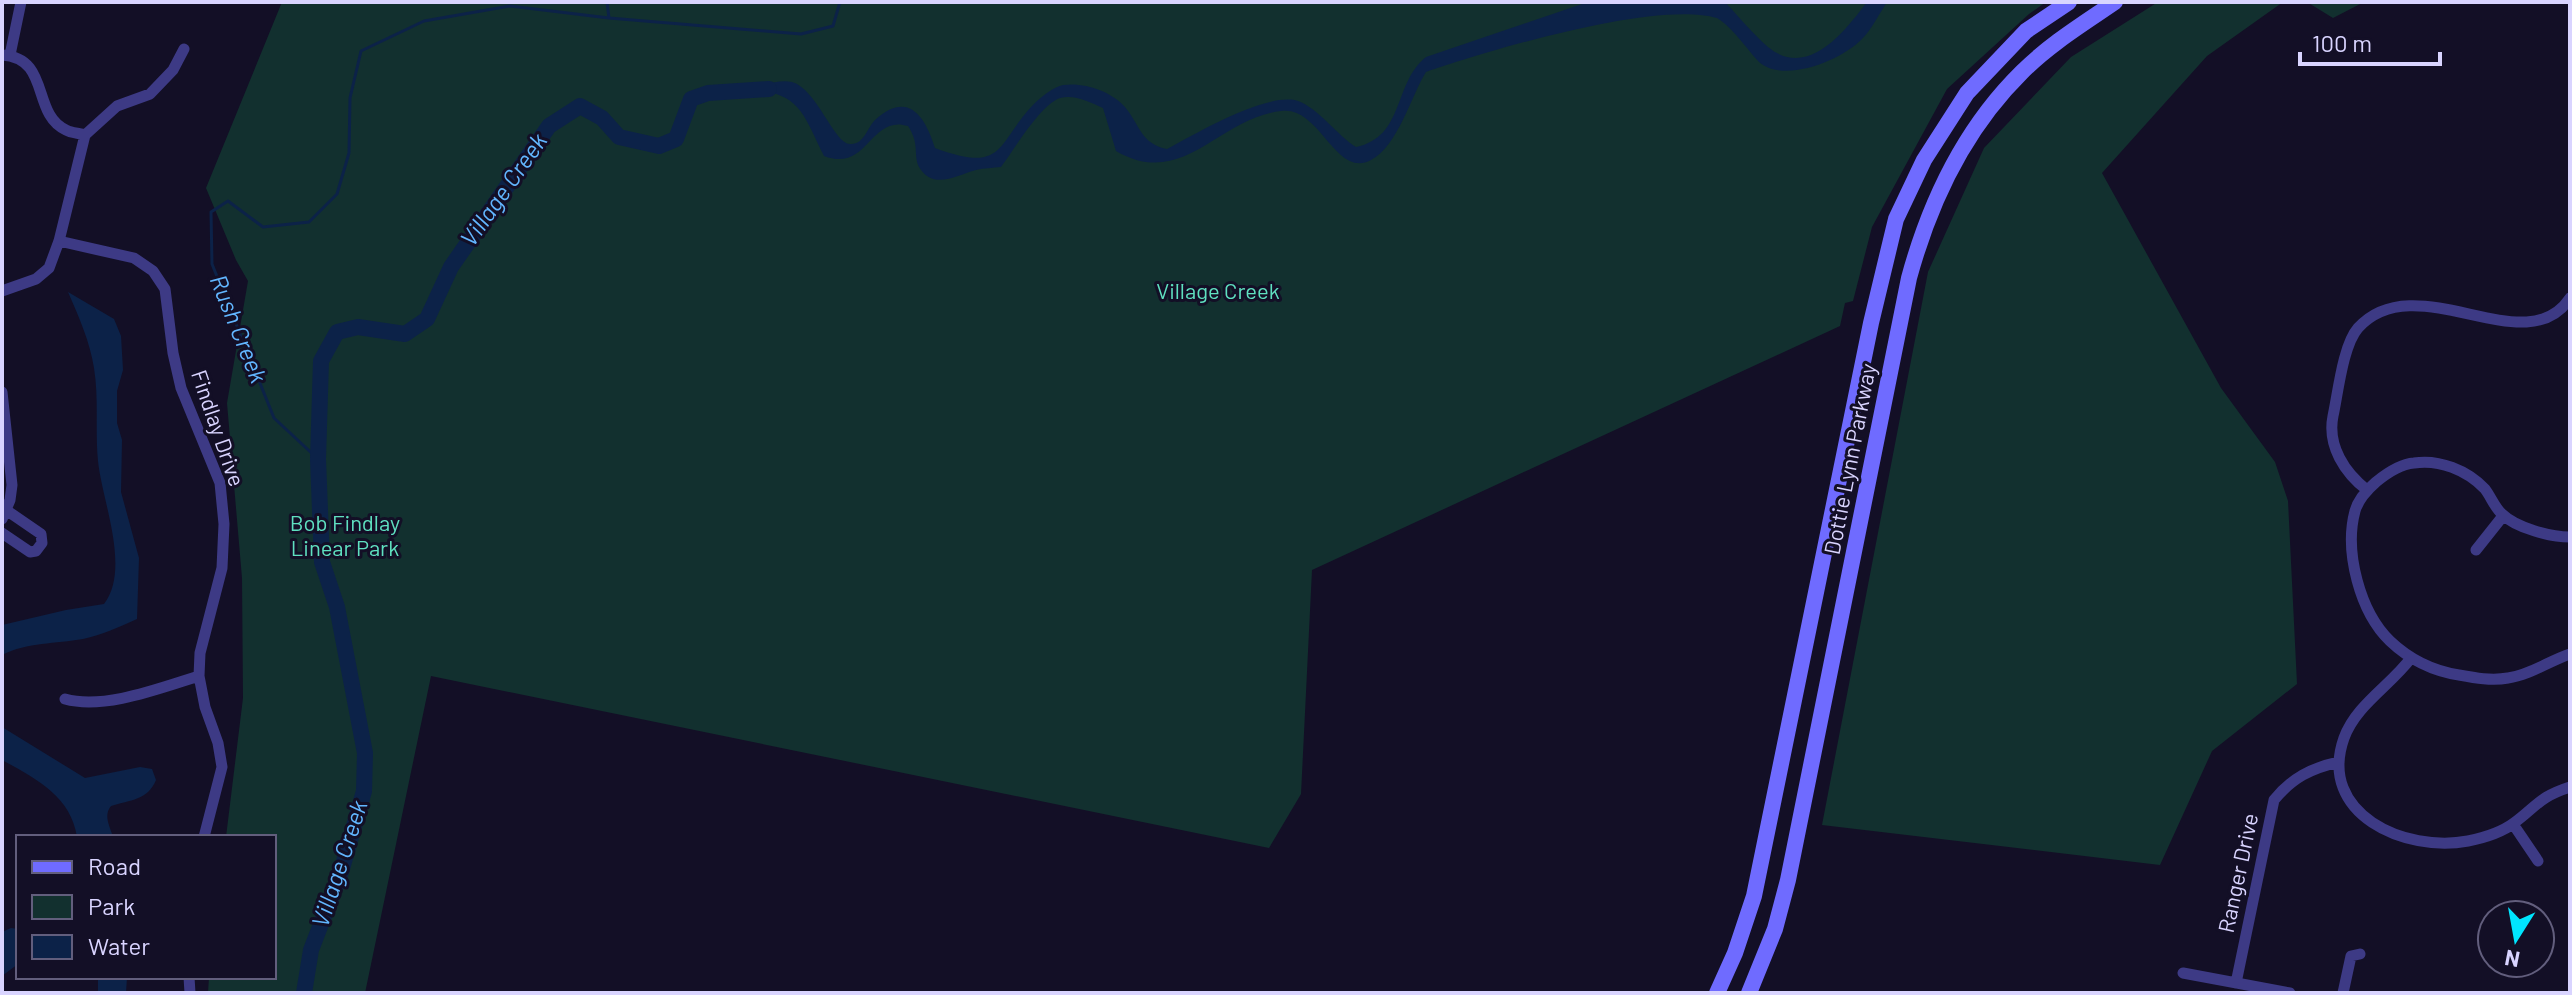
<svg xmlns="http://www.w3.org/2000/svg" width="2572" height="995" font-family="Barlow,sans-serif">
<style>
.green{fill:#12302f}
.water{fill:#0c2248}
.lines{fill:none;stroke-linecap:round;stroke-linejoin:round}
.stream{stroke:#0c2248;stroke-width:3}
.river{stroke:#0c2248;stroke-width:16}
.street{stroke:#3d3a85;stroke-width:11}
.secondary{stroke:#6f6bff;stroke-width:16}
.labels{text-anchor:middle;stroke-width:6;stroke-linejoin:round;paint-order:stroke}
.park-label{font-size:22px;fill:#5fe0c0;stroke:#130f26}
.street-label{font-size:22px;fill:#d9d4ff;stroke:#130f26}
.water-label{font-size:24px;font-style:italic;fill:#62b6ff;stroke:#130f26}
</style>
<rect width="100%" height="100%" fill="#130f26"/>
<!-- green -->
<path class="green" d="M282,2H2046L2029,14L1947,89L1872,227L1853,301L1845,303L1840,326L1312,570L1301,794L1269,848L431,676L365,993H208L209,977H274V837H226L243,698L242,578L227,403L248,281L236,260L206,188Z
M2158,2H2283L2207,56L2102,173L2221,388L2275,462L2288,501L2297,684L2212,751L2160,865L1822,825L1928,272L1984,148L2071,57Z
M2307,2H2364L2333,18Z"/>
<!-- water -->
<path class="water" d="M1588,2H1725C1739,17 1753,34 1768,47C1808,80 1845,31 1867,2H1887C1879,14 1872,29 1862,39C1842,60 1784,84 1759,62C1748,50 1731,26 1717,18C1656,0 1490,50 1426,72C1411,96 1398,146 1371,160C1335,179 1320,105 1281,111C1217,119 1183,190 1116,151L1103,108C1090,102 1074,94 1060,98C1040,105 1014,150 1001,167C993,168 984,168 976,170C957,175 933,191 919,167C913,155 920,144 908,126C870,114 868,173 824,156C803,114 801,93 749,89C762,86 779,79 792,82C817,89 834,144 850,144C864,145 867,128 875,120C908,90 925,116 935,148C1008,175 995,142 1037,101C1044,95 1054,87 1063,85C1084,82 1111,91 1125,107C1140,125 1141,144 1167,149C1195,134 1268,91 1298,101C1318,108 1338,136 1356,147C1405,137 1393,83 1426,57Z
M68,292L114,319L121,336L123,370L117,391V423L122,440L121,492L139,558L137,619C119,627 102,635 83,639C55,644 28,642 2,655V625L66,610L104,604C131,569 102,501 98,461C95,430 99,399 94,368C90,342 79,317 68,292Z
M2,727L85,778L140,767L152,769L156,780C148,800 130,800 111,806C103,816 110,826 113,837H77C71,796 35,778 2,760Z
M11,928L18,929V964L2,976V932Z
M98,977H127L126,993H98Z"/>
<g class="lines">
<!-- stream -->
<path class="stream" d="M607,2L609,18
M318,459L274,418L212,264L211,212L228,201L263,227L309,222L337,194L349,153L350,98L361,51L424,21L510,6L609,18L801,34L833,26L840,2"/>
<!-- river -->
<path class="river" d="M304,993L311,950L341,872L364,791L365,753L337,607L322,562L318,459L321,361L337,332L358,327L405,334L427,319L451,267L549,126L580,106L602,118L619,137L659,146L676,139L691,99L708,93L769,89"/>
<!-- street -->
<path class="street" d="M2,55C51,58 31,114 66,130C71,133 79,133 85,135
M10,55L21,2
M59,241L134,258L153,271L165,289L173,353L181,388L220,483L224,524L222,568L200,653L199,676L205,707L218,743L222,767L204,837
M2,291L36,279L49,268L59,241L85,135L117,106L150,94L173,70L184,49
M2,392L12,485L10,500L2,519
M2367,490C2345,473 2327,446 2333,416C2338,393 2343,345 2358,328C2416,264 2526,365 2570,298
M2,533L30,552L36,551L42,543L41,534L6,510
M2570,537C2551,537 2516,528 2502,514C2495,508 2491,497 2485,489C2467,470 2439,459 2414,463C2400,464 2387,473 2376,482C2368,489 2358,500 2355,511C2344,552 2360,612 2390,641C2410,660 2433,671 2459,675C2475,678 2492,681 2508,678C2530,675 2549,661 2570,654
M2476,550L2503,516
M2411,658C2390,686 2356,705 2344,738C2317,814 2405,853 2468,841C2483,838 2502,832 2514,823C2537,806 2539,797 2570,787
M65,699C104,710 160,688 199,676
M2513,824L2538,861
M2183,973L2290,993
M189,977L190,993
M2236,983L2274,800C2292,778 2311,768 2339,762
M2343,993L2351,956L2360,954"/>
<!-- secondary -->
<path class="secondary" d="M1717,993L1735,953L1754,896L1871,323L1896,219L1924,160L1967,93L2026,31L2069,2
M1749,993L1775,929L1788,880L1909,278C1930,201 1964,129 2022,72C2050,44 2083,24 2115,2"/>
</g>
<g class="labels">
<!-- park labels -->
<g class="park-label">
<text x="1218" y="299">Village Creek</text>
<text x="345" y="531">Bob Findlay<tspan x="345" dy="25">Linear Park</tspan></text>
</g>
<!-- street labels -->
<g class="street-label">
<text transform="translate(218 428) rotate(71)" y="8">Findlay Drive</text>
<text transform="translate(1850 459) rotate(-79)" y="8">Dottie Lynn Parkway</text>
<text transform="translate(2238 873) rotate(-78)" y="8">Ranger Drive</text>
</g>
<!-- water labels -->
<g class="water-label">
<text transform="translate(504 190) rotate(-55)" y="8">Village Creek</text>
<text transform="translate(238 329) rotate(68)" y="8">Rush Creek</text>
<text transform="translate(340 864) rotate(-72)" y="8">Village Creek</text>
</g>
</g>
<!-- border -->
<rect width="2572" height="995" fill="none" stroke="#d9d4ff" stroke-width="8"/>
<!-- legend -->
<rect x="16" y="835" width="260" height="144" fill="#130f26" stroke="#625e7d" stroke-width="2"/>
<rect x="32" y="861" width="40" height="12" fill="#6f6bff" stroke="#625e7d" stroke-width="2"/>
<text x="88" y="875" font-size="24" fill="#d9d4ff">Road</text>
<rect x="32" y="895" width="40" height="24" fill="#12302f" stroke="#625e7d" stroke-width="2"/>
<text x="88" y="915" font-size="24" fill="#d9d4ff">Park</text>
<rect x="32" y="935" width="40" height="24" fill="#0c2248" stroke="#625e7d" stroke-width="2"/>
<text x="88" y="955" font-size="24" fill="#d9d4ff">Water</text>
<!-- north arrow -->
<g transform="translate(2516 939) rotate(191)"><circle r="38" fill="#130f26" stroke="#625e7d" stroke-width="2"/>
<path d="M0-6L14 30L0 20L-14 30Z" fill="#00e5ff"/>
<text y="-12" font-size="22" font-weight="bold" text-anchor="middle" fill="#d9d4ff">N</text>
</g>
<!-- scale -->
<path d="M2300 52v12h140v-12" fill="none" stroke="#d9d4ff" stroke-width="4"/>
<text x="2312" y="52" font-size="24" fill="#d9d4ff" stroke="#130f26" stroke-width="6" paint-order="stroke">100 m</text>
</svg>
